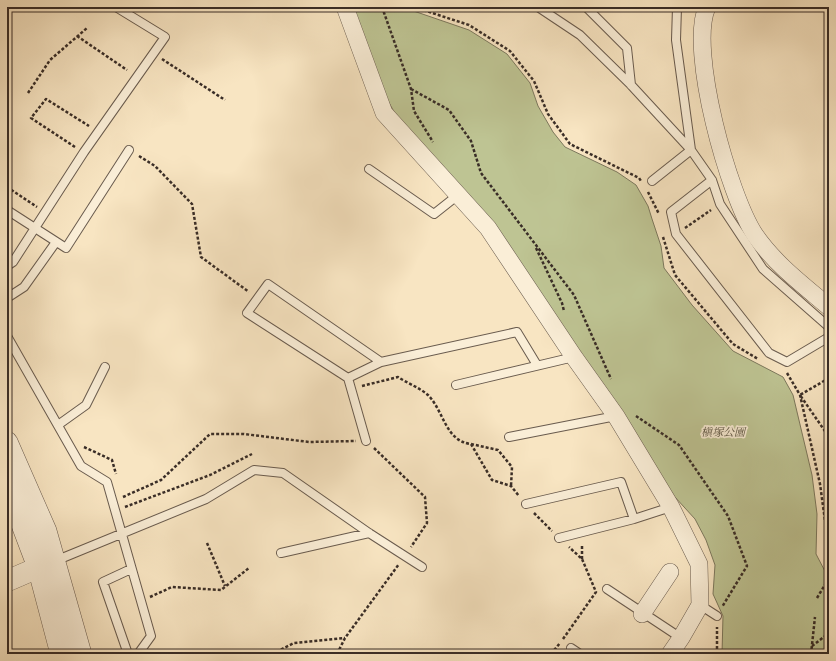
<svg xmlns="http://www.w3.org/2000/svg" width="836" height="661" font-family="'Libre Caslon Text','Noto Serif JP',serif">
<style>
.green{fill:#bec493;stroke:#7c785d}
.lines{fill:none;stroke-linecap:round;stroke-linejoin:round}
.service-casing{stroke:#695b4e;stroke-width:10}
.minor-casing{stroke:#695b4e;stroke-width:18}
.tertiary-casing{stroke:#695b4e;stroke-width:22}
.path{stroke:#392d27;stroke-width:2.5;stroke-dasharray:3 2;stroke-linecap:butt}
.service{stroke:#faeed7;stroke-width:8}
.minor{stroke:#faeed7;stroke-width:17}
.tertiary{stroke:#faeed7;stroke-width:21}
.labels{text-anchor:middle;stroke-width:3.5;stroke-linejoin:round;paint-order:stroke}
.park-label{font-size:11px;font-style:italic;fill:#5a5342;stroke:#faeed7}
</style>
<rect width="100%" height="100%" fill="#f8e5c2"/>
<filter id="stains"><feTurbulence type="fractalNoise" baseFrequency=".005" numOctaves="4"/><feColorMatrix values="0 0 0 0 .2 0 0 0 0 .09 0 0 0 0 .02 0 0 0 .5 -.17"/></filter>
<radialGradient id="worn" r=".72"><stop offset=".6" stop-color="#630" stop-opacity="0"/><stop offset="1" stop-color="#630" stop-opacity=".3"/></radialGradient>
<!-- green -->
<path class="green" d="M352,7H402L469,30L507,54L530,83L538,106L553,132L565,147L617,172L636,185L648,206L652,219L661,246L664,268L692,305L733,351L783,377L793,395L812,475L817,514L816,554L829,579V654H722L723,616L713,594L715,565L706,540L695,519L674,496L485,212L455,184L398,119L387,99Z"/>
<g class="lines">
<defs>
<path id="service" d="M538,7L580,35L631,85L691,150L676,40L677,7
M586,7L627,48L631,85
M369,169L434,214L458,195
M712,180L671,212L676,234L769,353L787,362L829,337
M652,181L691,150L712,180L720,204L763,269L829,327
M7,210L66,248L129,150
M7,266L13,262L84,152L165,37L116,7
M7,298L24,287L56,242
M7,336L81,466L107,482L151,636L138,654
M381,362L348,378L247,313L268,284L381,362L517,332L537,365
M348,378L366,441
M456,385L574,357
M58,425L86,405L105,367
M509,437L616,416
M526,504L621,482L634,519
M559,538L634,519L671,507
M281,553L369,533
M55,561L206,499L254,470L283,473L369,533L422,567
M607,589L681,638
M700,605L717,616
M571,648L580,654
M128,654L103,582L131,569"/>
<path id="minor" d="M345,7L384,113L488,228L574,357L616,416L671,507L699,564L700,605L681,638L670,654
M707,7C688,50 729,196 755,235C775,264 803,285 829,307
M642,614L670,572"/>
<path id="tertiary" d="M7,442L46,531L81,654
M7,485L38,567L61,654
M7,581L51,562"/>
</defs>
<!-- service casing -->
<use href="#service" class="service-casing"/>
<!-- minor casing -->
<use href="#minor" class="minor-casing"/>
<!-- tertiary casing -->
<use href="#tertiary" class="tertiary-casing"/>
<!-- path -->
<path class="path" d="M382,7L411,89L414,111L433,142
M414,7L469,25L510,51L534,81L548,114L570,144L639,178L641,181
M77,36L127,70
M162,59L225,100
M411,89L449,110L471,141L481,173L574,295L611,379
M28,93L50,60L87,28
M75,147L31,118L46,99L89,126
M139,156L155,166L192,204L201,257L249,292
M7,187L37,207
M648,192L659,214
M685,228L711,210
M663,237L675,275L733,344L758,359
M536,248L562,303L564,311
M787,373L800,395L820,484L829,550
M829,378L800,395L829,437
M362,386L398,377C407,383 420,388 428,395C444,411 445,441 471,444L492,480L511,486L519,496
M636,416L679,445L728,516L747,566L722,607
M471,444L498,450L512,467L511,486
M84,447L112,460L116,474
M374,448L425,497L427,523L411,547
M123,497L161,480L210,434H244L309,442L356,441
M125,507L210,475L252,454
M534,513L552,531
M207,543L225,586
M582,559V544
M150,597L172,587L221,590L249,568
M817,598L829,578
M563,639L596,592L582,559L569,547
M812,646L829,633
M272,654L294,643L345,638
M337,654L345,638L399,564
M551,654L560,643
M717,654V627
M811,654L815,617"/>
<!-- service -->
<use href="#service" class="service"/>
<!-- minor -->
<use href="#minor" class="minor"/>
<!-- tertiary -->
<use href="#tertiary" class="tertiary"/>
</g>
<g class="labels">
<!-- park labels -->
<g class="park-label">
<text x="723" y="436">槇塚公園</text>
</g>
</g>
<!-- margin -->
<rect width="836" height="661" fill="none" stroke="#f8e5c2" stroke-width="24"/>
<rect x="8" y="8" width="820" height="645" fill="none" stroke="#392d27" stroke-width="2"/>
<rect x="12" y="12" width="812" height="637" fill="none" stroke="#392d27"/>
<rect width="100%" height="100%" filter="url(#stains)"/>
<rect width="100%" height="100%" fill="url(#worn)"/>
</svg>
